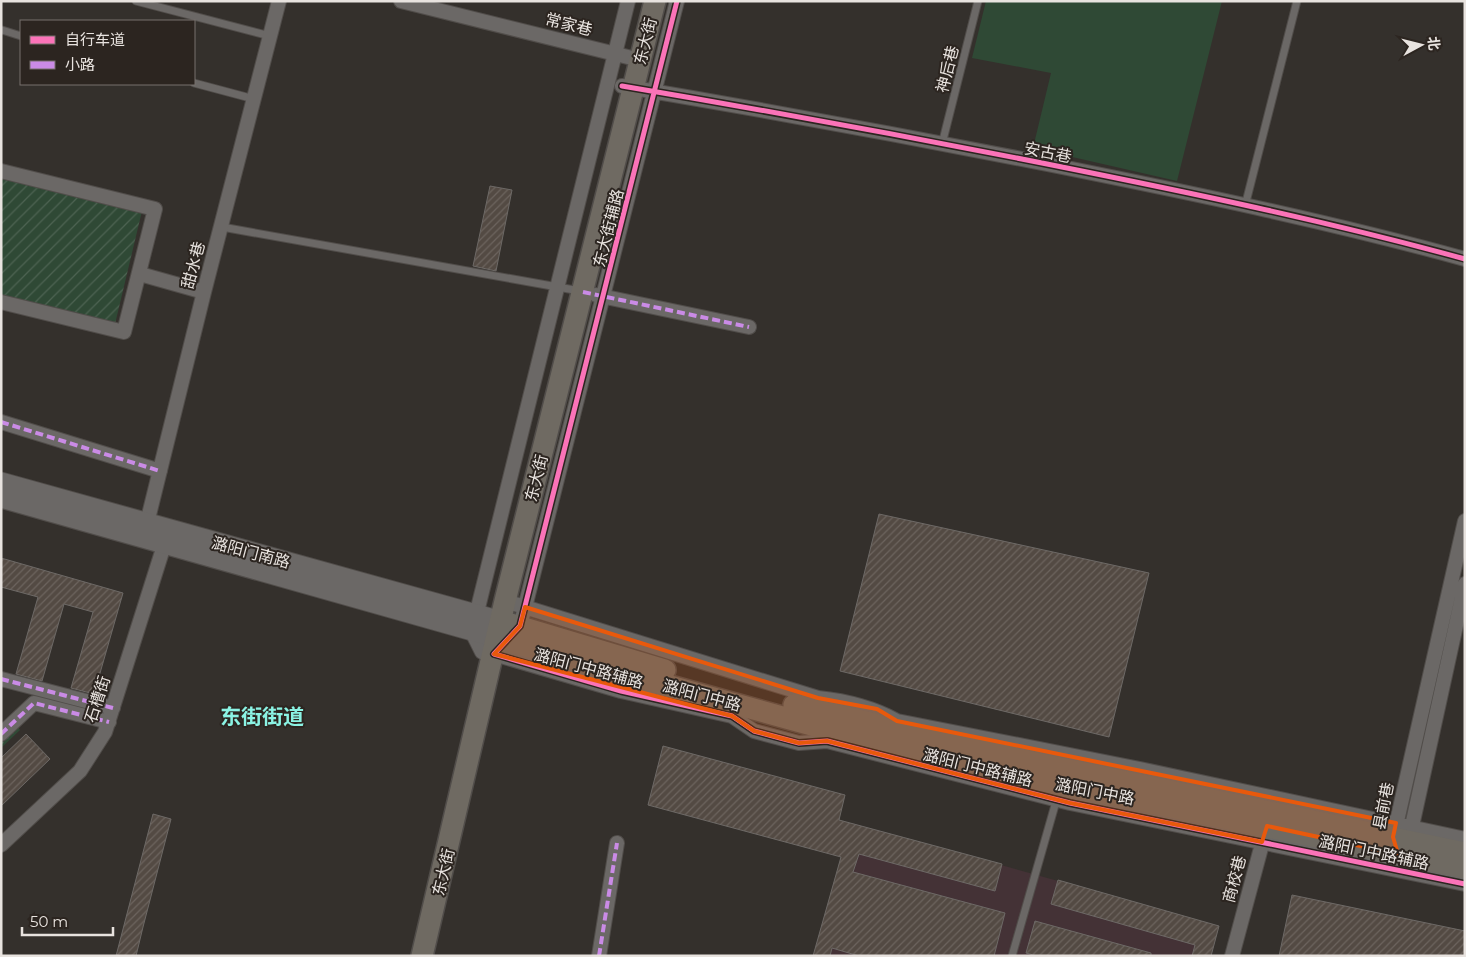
<svg xmlns="http://www.w3.org/2000/svg" width="1466" height="957" font-family="Montserrat,'Noto Sans SC',sans-serif">
<style>
.commercial{fill:#443236}
.grass{fill:url(#grass-dots)}
.park{fill:#2f4935}
.garden{fill:url(#garden-furrows)}
.building{fill:url(#building-hatch);stroke:#6d6966}
.lines{fill:none;stroke-linecap:round;stroke-linejoin:round}
.service-casing{stroke:#514d4a;stroke-width:9}
.minor-casing{stroke:#514d4a;stroke-width:16}
.secondary-casing{stroke:#514d4a;stroke-width:21}
.primary-casing{stroke:#514d4a;stroke-width:24}
.service{stroke:#6b6866;stroke-width:7}
.minor{stroke:#6b6866;stroke-width:14}
.secondary{stroke:#6b6866;stroke-width:19}
.primary{stroke:#6f6a62;stroke-width:21}
.quiet{stroke:#ca8be6;stroke-width:4;stroke-dasharray:8 4;stroke-linecap:butt}
.cycleway-casing{stroke:#2c2520;stroke-width:8}
.cycleway{stroke:#fb73b8;stroke-width:5}
.marked{fill:#e8590c;fill-opacity:0.2;stroke:#e8590c;stroke-width:4;stroke-linejoin:round}
.labels{text-anchor:middle;stroke-width:4;stroke-linejoin:round;paint-order:stroke}
.street-label{font-size:16px;fill:#e8e3df;stroke:#2c2520}
.district-label{font-size:21px;font-weight:bold;fill:#8bf3e4;stroke:#2c2520}
</style>
<defs>
<pattern id="grass-dots" width="8" height="8" patternUnits="userSpaceOnUse" patternTransform="scale(1.25)"><rect width="8" height="8" fill="#2f4935"/><path d="M2 2h.1M6 6h.1" fill="none" stroke="#4d6352" stroke-width="1.8" stroke-linecap="round"/></pattern>
<pattern id="garden-furrows" width="10" height="10" patternUnits="userSpaceOnUse" patternTransform="scale(1.25)"><rect width="10" height="10" fill="#2f4935"/><path d="M-1 1l2-2M0 10L10 0M9 11l2-2" fill="none" stroke="#4d6352"/></pattern>
<pattern id="building-hatch" width="6" height="6" patternUnits="userSpaceOnUse" patternTransform="scale(1.25)"><rect width="6" height="6" fill="#534a43"/><path d="M-1 1l2-2M0 6l6-6M5 7l2-2" fill="none" stroke="#6c645e"/></pattern>
</defs>
<rect width="100%" height="100%" fill="#34302c"/>
<!-- commercial -->
<path class="commercial" d="M851,823L1219,926L1211,956H813Z"/>
<!-- grass -->
<path class="grass" d="M15,724L20,730L1,748V737Z"/>
<!-- park -->
<path class="park" d="M986,1H1222L1177,181L1033,148L1051,73L972,58Z"/>
<!-- garden -->
<path class="garden" d="M1,177L142,211L115,324L1,295Z"/>
<!-- building -->
<path class="building" d="M490,186L512,190L496,271L473,266Z
M879,514L1149,573L1109,737L840,671Z
M1,558L123,593L94,694L71,688L93,612L64,604L42,681L16,674L38,597L1,587Z
M26,734L50,759L1,806V758Z
M663,746L845,795L839,820L1002,864L995,891L859,854L853,872L1005,913L994,956H859L832,948L830,956H813L841,857L648,805Z
M153,814L171,819L143,927L136,956H116Z
M1058,880L1219,926L1211,956H1192L1195,945L1051,904Z
M1292,895L1465,931V956H1279Z
M1035,921L1151,953V956H1037L1026,953Z"/>
<g class="lines">
<defs>
<path id="service" d="M136,1L270,36
M2,30L21,36
M194,83L254,99
M942,144L978,1
M1245,206L1297,1
M222,227L580,291
M1012,956L1057,798"/>
<path id="minor" d="M401,1L640,60
M622,86C764,110 906,136 1047,164C1187,192 1327,221 1465,259
M1,171L155,209L124,332L1,302
M140,274L204,292
M596,295L749,327
M1,422L160,471
M145,531L204,292L279,1
M505,601L818,698C847,701 872,707 897,721L1140,769L1465,839
M516,631L520,626L525,607L677,1
M499,649L494,654L621,691L732,716L754,731L799,743L827,741L1070,803L1465,884
M482,652L472,632L628,1
M1,679L113,708
M1,734L34,703L109,722
M1395,830L1465,521
M1410,835L1465,584
M1,845L80,771L105,732L167,536
M599,956L617,843
M1232,956L1265,833"/>
<path id="secondary" d="M1,482L501,621
M1,498L497,638"/>
<path id="primary" d="M501,621L665,670
M497,638L862,739L1031,778L1465,868
M794,705L1035,763L1465,853
M422,956L505,601L655,1"/>
</defs>
<!-- service casing -->
<use href="#service" class="service-casing"/>
<!-- minor casing -->
<use href="#minor" class="minor-casing"/>
<!-- secondary casing -->
<use href="#secondary" class="secondary-casing"/>
<!-- primary casing -->
<use href="#primary" class="primary-casing"/>
<!-- service -->
<use href="#service" class="service"/>
<!-- minor -->
<use href="#minor" class="minor"/>
<!-- secondary -->
<use href="#secondary" class="secondary"/>
<!-- primary -->
<use href="#primary" class="primary"/>
<!-- quiet -->
<path class="quiet" d="M583,292L749,327
M1,422L160,471
M1,679L113,708
M1,734L34,703L109,722
M599,956L617,843"/>
<defs>
<path id="cycleway" d="M677,1L520,626L494,654L621,691L732,716L754,731L799,743L827,741L1070,803L1465,884
M622,86C764,110 906,136 1047,164C1187,192 1327,221 1465,259"/>
</defs>
<!-- cycleway casing -->
<use href="#cycleway" class="cycleway-casing"/>
<!-- cycleway -->
<use href="#cycleway" class="cycleway"/>
</g>
<!-- marked area -->
<path class="marked" d="M525,607L818,698L877,709L897,721L1396,823L1393,837L1398,854L1267,826L1262,842L1070,803L827,741L799,743L754,731L732,716L494,654L520,626Z"/>
<g class="labels">
<!-- street labels -->
<g class="street-label">
<text transform="translate(569 24) rotate(14)" y="6">常家巷</text>
<text transform="translate(645 41) rotate(-76)" y="6">东大街</text>
<text transform="translate(947 69) rotate(-76)" y="6">神后巷</text>
<text transform="translate(1048 152) rotate(11)" y="6">安古巷</text>
<text transform="translate(608 228) rotate(-76)" y="6">东大街辅路</text>
<text transform="translate(193 265) rotate(-75)" y="6">甜水巷</text>
<text transform="translate(536 478) rotate(-76)" y="6">东大街</text>
<text transform="translate(251 552) rotate(15)" y="6">潞阳门南路</text>
<text transform="translate(589 668) rotate(15)" y="6">潞阳门中路辅路</text>
<text transform="translate(702 695) rotate(15)" y="6">潞阳门中路</text>
<text transform="translate(97 699) rotate(-72)" y="6">石槽街</text>
<text transform="translate(978 767) rotate(14)" y="6">潞阳门中路辅路</text>
<text transform="translate(1095 791) rotate(11)" y="6">潞阳门中路</text>
<text transform="translate(1383 806) rotate(-79)" y="6">县前巷</text>
<text transform="translate(1374 852) rotate(12)" y="6">潞阳门中路辅路</text>
<text transform="translate(443 872) rotate(-77)" y="6">东大街</text>
<text transform="translate(1234 879) rotate(-75)" y="6">商校巷</text>
</g>
<!-- district labels -->
<g class="district-label">
<text x="262" y="724">东街街道</text>
</g>
</g>
<!-- border -->
<rect width="1466" height="957" fill="none" stroke="#e8e3df" stroke-width="5"/>
<!-- legend -->
<rect x="20" y="20" width="175" height="65" fill="#2c2520" stroke="#77716c"/>
<rect x="30" y="36" width="25" height="8" fill="#fb73b8" stroke="#77716c"/>
<text x="65" y="45" font-size="15" fill="#e8e3df">自行车道</text>
<rect x="30" y="61" width="25" height="8" fill="#ca8be6" stroke="#77716c"/>
<text x="65" y="70" font-size="15" fill="#e8e3df">小路</text>
<!-- north arrow -->
<g transform="translate(1421 45) rotate(83)" stroke="#2c2520" stroke-width="4" paint-order="stroke">
<path d="M0-4L9 19L0 12L-9 19Z" fill="#e8e3df"/>
<text y="-8" font-size="14" font-weight="bold" text-anchor="middle" fill="#e8e3df">北</text>
</g>
<!-- scale -->
<path d="M22 927v8h91v-8" fill="none" stroke="#e8e3df" stroke-width="2.5"/>
<text x="30" y="927" font-size="15" fill="#e8e3df" stroke="#2c2520" stroke-width="4" paint-order="stroke">50 m</text>
</svg>
